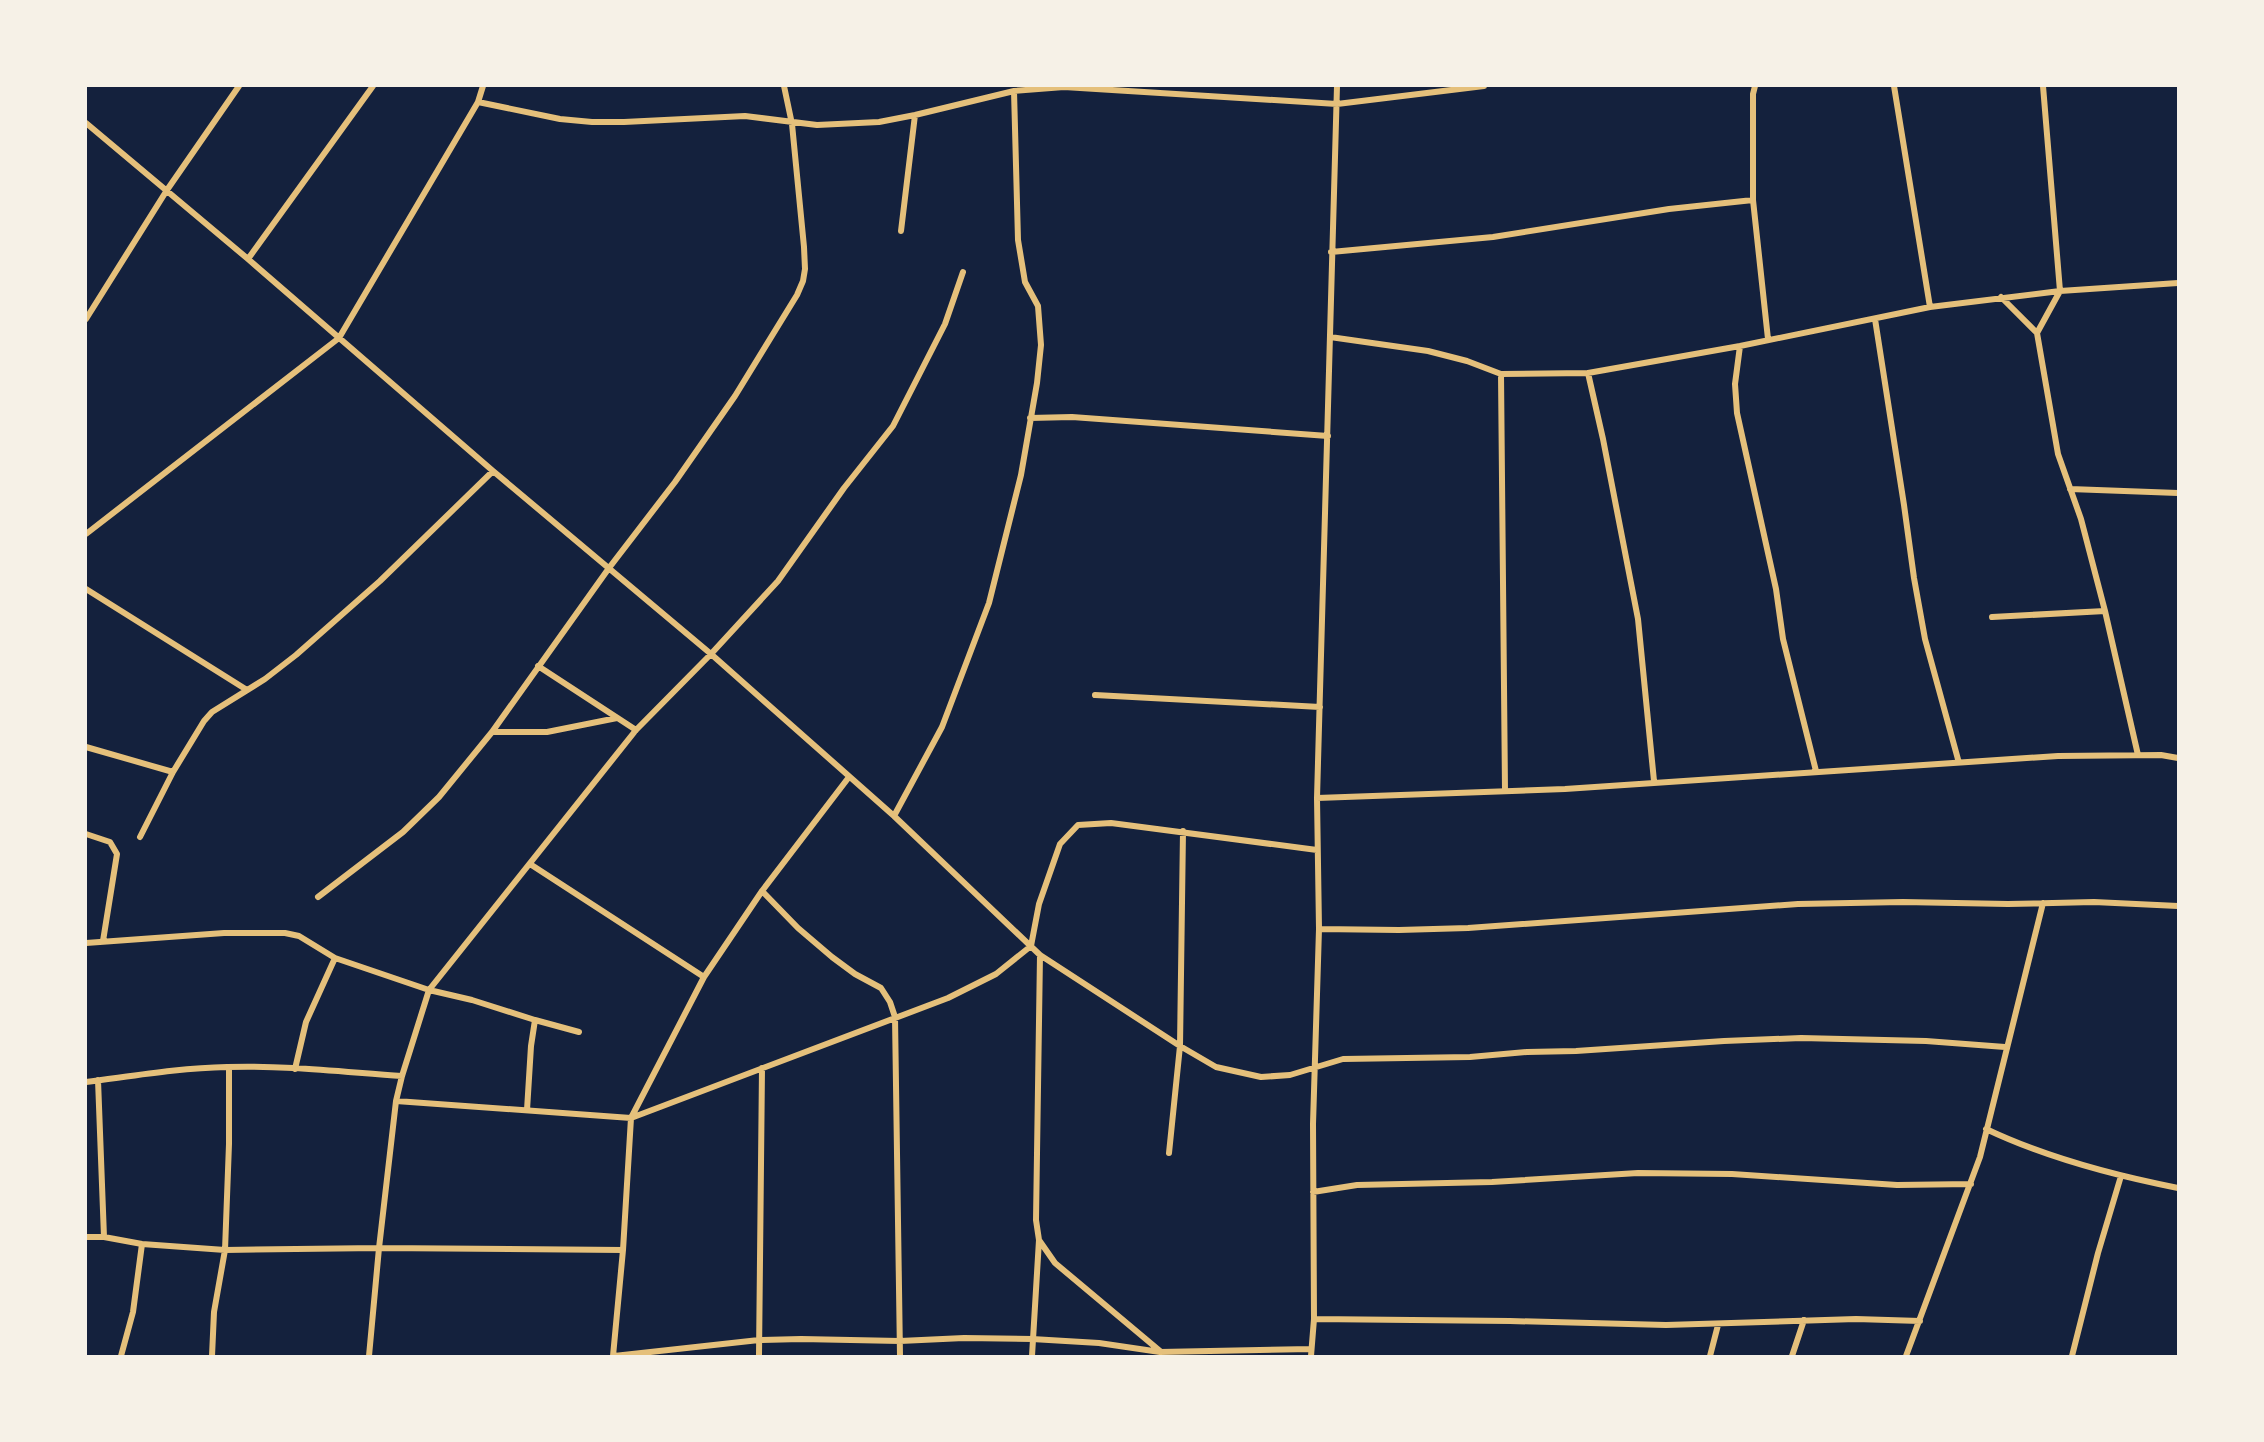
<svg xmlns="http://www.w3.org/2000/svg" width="2264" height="1442" font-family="Lora,serif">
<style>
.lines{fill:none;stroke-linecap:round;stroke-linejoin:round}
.minor{stroke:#e5c07b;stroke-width:6}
</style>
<rect width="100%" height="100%" fill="#14213d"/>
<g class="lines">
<!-- minor -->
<path class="minor" d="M1755,86L1753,94V200L1768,339
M1894,86L1930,307
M478,102L560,119L592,122H624L745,116L817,125L879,122L915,115L1014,91L1064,87L1337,104L1484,86
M86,123L248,259L493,471L711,654L894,816L1040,955L1180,1046L1216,1067L1261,1077L1290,1075L1343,1059L1470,1057L1527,1052L1576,1051L1724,1041L1801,1038L1926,1041L2005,1047
M901,231L915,115
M1331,252L1493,237L1669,209L1753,200
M248,259L373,86
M2001,297L2037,333L2058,454L2081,519L2105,611L2138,755
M86,319L167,190L239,86
M1875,319L1904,505L1914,578L1925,639L1959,763
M2037,333L2060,291L2043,86
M1330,337L1428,351L1467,361L1501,374
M1740,346L1735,384L1737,413L1776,589L1783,639L1816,771
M1588,373L1603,439L1638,619L1654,781
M1030,418L1072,417L1328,436
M2070,489L2178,493
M86,534L339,338L478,102L483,86
M86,589L247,690
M1992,617L2105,611
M538,666L636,730
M1095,695L1320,707
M492,732H547L617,718
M86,747L173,772
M1505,791L1501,374L1588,373L1740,346L1930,307L2060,291L2178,283
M1317,798L1565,789L2058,756L2161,755L2178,758
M894,816L942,727L989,603L1021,475L1037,383L1041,345L1038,306L1025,282L1018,240L1014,91
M86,834L110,842L117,854L103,941
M140,837L173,772L204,721L212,712L265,679L296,655L380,581L493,471
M530,864L704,977
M762,891L798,928L832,957L855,974L881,988L890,1002L895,1017L900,1356
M318,897L403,832L439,797L492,732L609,568L675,482L735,396L797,295L803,281L805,269L804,247L792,124L784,86
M1319,929L1399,930L1468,928L1798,904L1903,902L2008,904L2094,902L2178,906
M86,943L224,933H285L299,936L335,958L429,990L472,1000L535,1020L579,1032
M1040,955L1036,1220L1039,1240L1055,1263L1160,1351
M295,1069L306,1022L335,958
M98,1080L104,1237
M86,1082C133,1076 179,1068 227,1067C285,1065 344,1072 402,1076
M396,1101L631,1118L948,998L996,974L1031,946L1039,904L1060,844L1078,825L1111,823L1317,850
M527,1110L531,1046L535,1020
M1986,1129C2047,1158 2112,1175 2178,1188
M1169,1153L1180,1046L1183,831
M1313,1192L1357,1185L1492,1182L1638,1173L1732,1174L1897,1185L1971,1184
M86,1237H104L142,1244L225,1250L379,1248L623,1250
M1314,1319L1510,1321L1666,1325L1856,1319L1920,1321
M121,1356L133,1312L142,1244
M212,1356L214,1312L225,1250L229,1144V1067
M369,1356L379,1248L396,1101L402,1076L429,990L636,730L711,654L778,581L844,488L893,426L945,324L963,272
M613,1356L623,1250L631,1118L704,977L762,891L849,777
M614,1356L759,1340L801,1339L900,1341L964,1338L1032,1339L1099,1343L1160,1352L1311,1349
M759,1356L762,1068
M1032,1356L1039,1240
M1311,1356L1314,1319L1313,1124L1319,929L1317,798L1337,86
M1710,1356L1718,1325
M1792,1356L1804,1320
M1906,1356L1980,1157L2043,903
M2072,1356L2098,1253L2121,1176"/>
</g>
<!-- border -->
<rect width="2264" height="1442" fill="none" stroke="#f6f1e7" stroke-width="174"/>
</svg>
